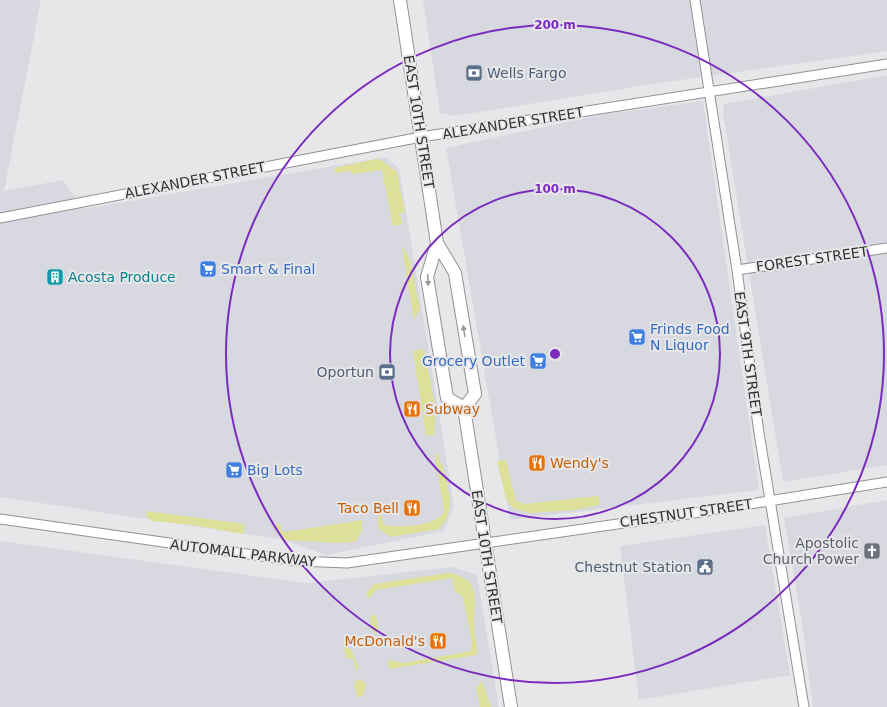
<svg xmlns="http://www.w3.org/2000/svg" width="887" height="707" font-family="'DejaVu Sans',sans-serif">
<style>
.built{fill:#d8d8e1}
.green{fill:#dde098}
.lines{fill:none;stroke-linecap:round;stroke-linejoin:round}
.minor-casing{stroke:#919193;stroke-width:11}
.secondary-casing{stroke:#919193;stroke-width:14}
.minor{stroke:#fff;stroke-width:9}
.secondary{stroke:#fff;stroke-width:12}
.oneway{fill:#989898}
.ring{fill:none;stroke:#7b2cbf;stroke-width:2}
.labels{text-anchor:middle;stroke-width:4;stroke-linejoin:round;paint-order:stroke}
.service-label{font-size:14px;fill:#4e5e75;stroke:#e7e7e9;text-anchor:end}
.street-label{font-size:14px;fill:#323132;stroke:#e7e7e9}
.shop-label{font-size:14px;fill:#366cbe;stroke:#e7e7e9;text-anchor:start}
.culture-label{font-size:14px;fill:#0d838f;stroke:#e7e7e9;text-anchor:start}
.food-label{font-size:14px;fill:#c56008;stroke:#e7e7e9;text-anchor:start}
.worship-label{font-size:14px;fill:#5b616d;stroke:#e7e7e9;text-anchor:end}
.centre{fill:#7b2cbf;stroke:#e7e7e9;stroke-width:2}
.ring-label{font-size:12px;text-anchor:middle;font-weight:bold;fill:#7b2cbf;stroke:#e7e7e9;stroke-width:4;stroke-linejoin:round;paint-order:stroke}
</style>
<rect width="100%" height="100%" fill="#e7e7e9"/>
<!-- built -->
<path class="built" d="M0,0H41L4,191L63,180L83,209L385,157L399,168L454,506L444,531L326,555L280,539L0,497Z
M423,0H887V51L646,85L455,116L440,113Z
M887,75V465L783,482L723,113L724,104Z
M703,101L759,490L510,520L446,148L600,115Z
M887,500V707H813L802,623L784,518Z
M765,525L790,675L639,700L620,546Z
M0,541L306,583L453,567L477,575L499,707H0Z"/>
<!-- green -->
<path class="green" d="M376,159L381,160L397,172L405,213H400L402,224L393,226L382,170L352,174L350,171L335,173L334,168Z
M403,247L410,260L420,309L414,320L402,248Z
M424,349L436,410L434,435L426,436L413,351Z
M435,453L438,454L439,461L442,464C447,486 458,510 439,529L390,537L378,528V500H380L382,520L385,525C400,528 436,526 444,512Z
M506,460L516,501L525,504L598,496L600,505L573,510L531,513L514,509L506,499L497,461Z
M146,511L245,524L243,534L192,525L153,521L146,517Z
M362,520V531L355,542L340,543L284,540L275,528L276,524L281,525V530L285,532Z
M448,573C482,578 474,598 474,625C474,635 478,644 477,655L389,669L387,660L405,663L471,651L472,642L463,597L454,590L452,578L376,590L370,598L367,597L366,593L374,584Z
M374,614L376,616L379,630L376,634L373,632L370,617Z
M345,646L351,649L359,668L356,671L353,659L346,658L344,649Z
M361,679L366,685L363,695L358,698L354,686L356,681Z
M482,681L491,707H480L476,688Z"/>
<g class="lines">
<defs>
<path id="minor" d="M695,0L737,270L759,433L804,707
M0,218L421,137L887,64
M737,270L887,248
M0,519L297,561L347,563L694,513L887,482"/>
<path id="secondary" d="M400,0L437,243L455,273L475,394L464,408L511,707
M437,243L427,277L447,398L464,408"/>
</defs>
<!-- minor casing -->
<use href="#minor" class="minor-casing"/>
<!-- secondary casing -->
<use href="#secondary" class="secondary-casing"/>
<!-- minor -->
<use href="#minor" class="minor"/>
<!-- secondary -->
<use href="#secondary" class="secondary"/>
</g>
<!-- one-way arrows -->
<defs><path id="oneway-solid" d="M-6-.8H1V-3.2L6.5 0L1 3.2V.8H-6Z"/></defs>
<g class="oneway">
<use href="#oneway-solid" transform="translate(428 280) rotate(87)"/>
<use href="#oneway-solid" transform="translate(464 331) rotate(-99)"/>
</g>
<!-- distance rings -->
<g class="ring">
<circle cx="555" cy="354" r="165"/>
<circle cx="555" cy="354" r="329"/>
</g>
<!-- icons -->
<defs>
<symbol id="bank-square" viewBox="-11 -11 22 22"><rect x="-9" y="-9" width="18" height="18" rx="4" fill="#5c6f8a" stroke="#e7e7e9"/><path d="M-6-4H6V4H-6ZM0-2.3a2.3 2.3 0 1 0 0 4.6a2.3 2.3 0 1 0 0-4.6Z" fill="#fff"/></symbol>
<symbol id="supermarket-square" viewBox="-11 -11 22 22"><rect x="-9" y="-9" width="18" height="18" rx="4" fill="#3f7fe0" stroke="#e7e7e9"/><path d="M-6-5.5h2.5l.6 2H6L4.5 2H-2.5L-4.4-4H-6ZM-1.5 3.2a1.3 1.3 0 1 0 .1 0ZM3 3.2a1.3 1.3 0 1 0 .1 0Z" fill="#fff"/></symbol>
<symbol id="building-square" viewBox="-11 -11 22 22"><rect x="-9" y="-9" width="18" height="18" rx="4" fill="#0f9aa8" stroke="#e7e7e9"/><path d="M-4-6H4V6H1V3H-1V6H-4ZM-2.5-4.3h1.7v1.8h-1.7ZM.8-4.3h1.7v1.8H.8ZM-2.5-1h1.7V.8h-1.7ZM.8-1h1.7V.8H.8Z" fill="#fff"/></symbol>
<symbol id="restaurant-square" viewBox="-11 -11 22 22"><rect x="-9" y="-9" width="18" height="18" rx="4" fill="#e8710a" stroke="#e7e7e9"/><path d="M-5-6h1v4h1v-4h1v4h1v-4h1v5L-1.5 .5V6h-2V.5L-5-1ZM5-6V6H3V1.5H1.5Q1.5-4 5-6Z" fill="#fff"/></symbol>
<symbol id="church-square" viewBox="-11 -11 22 22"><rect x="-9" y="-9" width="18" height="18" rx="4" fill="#6b7280" stroke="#e7e7e9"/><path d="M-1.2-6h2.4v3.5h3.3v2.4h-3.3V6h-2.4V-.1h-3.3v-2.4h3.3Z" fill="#fff"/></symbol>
<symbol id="civic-square" viewBox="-11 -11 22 22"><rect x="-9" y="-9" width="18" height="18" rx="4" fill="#5c6f8a" stroke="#e7e7e9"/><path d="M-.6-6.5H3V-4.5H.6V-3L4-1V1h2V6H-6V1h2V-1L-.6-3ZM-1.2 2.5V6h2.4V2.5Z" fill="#fff"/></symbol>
</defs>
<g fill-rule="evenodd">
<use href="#bank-square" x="464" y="63" width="20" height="20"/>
<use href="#supermarket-square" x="198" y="259" width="20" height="20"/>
<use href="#building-square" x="45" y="267" width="20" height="20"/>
<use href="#supermarket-square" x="627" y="327" width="20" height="20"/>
<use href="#supermarket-square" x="528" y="351" width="20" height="20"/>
<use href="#bank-square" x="377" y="362" width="20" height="20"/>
<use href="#restaurant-square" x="402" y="399" width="20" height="20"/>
<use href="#restaurant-square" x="527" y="453" width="20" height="20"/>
<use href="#supermarket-square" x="224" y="460" width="20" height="20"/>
<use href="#restaurant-square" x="402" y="498" width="20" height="20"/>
<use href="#church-square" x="862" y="541" width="20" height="20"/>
<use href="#civic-square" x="695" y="557" width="20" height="20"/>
<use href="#restaurant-square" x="428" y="631" width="20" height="20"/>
</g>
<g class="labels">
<!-- service labels -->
<g class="service-label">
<text x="487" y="78" text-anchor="start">Wells Fargo</text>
<text x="374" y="377">Oportun</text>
<text x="692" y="572">Chestnut Station</text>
</g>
<!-- street labels -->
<g class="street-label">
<text transform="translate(419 122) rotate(81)" y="5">EAST 10TH STREET</text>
<text transform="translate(513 123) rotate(-9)" y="5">ALEXANDER STREET</text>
<text transform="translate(195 180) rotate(-11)" y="5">ALEXANDER STREET</text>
<text transform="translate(812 259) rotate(-8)" y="5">FOREST STREET</text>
<text transform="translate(748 354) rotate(82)" y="5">EAST 9TH STREET</text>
<text transform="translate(686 513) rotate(-8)" y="5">CHESTNUT STREET</text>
<text transform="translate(243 553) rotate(7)" y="5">AUTOMALL PARKWAY</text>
<text transform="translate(487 557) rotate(81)" y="5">EAST 10TH STREET</text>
</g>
<!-- shop labels -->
<g class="shop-label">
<text x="221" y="274">Smart &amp; Final</text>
<text x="650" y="334">Frinds Food<tspan x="650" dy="16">N Liquor</tspan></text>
<text x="525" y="366" text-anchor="end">Grocery Outlet</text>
<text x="247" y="475">Big Lots</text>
</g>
<!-- culture labels -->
<g class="culture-label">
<text x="68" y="282">Acosta Produce</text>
</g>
<!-- food labels -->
<g class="food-label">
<text x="425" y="414">Subway</text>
<text x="550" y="468">Wendy's</text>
<text x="399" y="513" text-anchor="end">Taco Bell</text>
<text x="425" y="646" text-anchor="end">McDonald's</text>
</g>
<!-- worship labels -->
<g class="worship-label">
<text x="859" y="548">Apostolic<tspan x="859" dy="16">Church Power</tspan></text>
</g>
</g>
<circle cx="555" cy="354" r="6" class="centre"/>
<g class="ring-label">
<text x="555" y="29">200 m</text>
<text x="555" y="193">100 m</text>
</g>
</svg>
